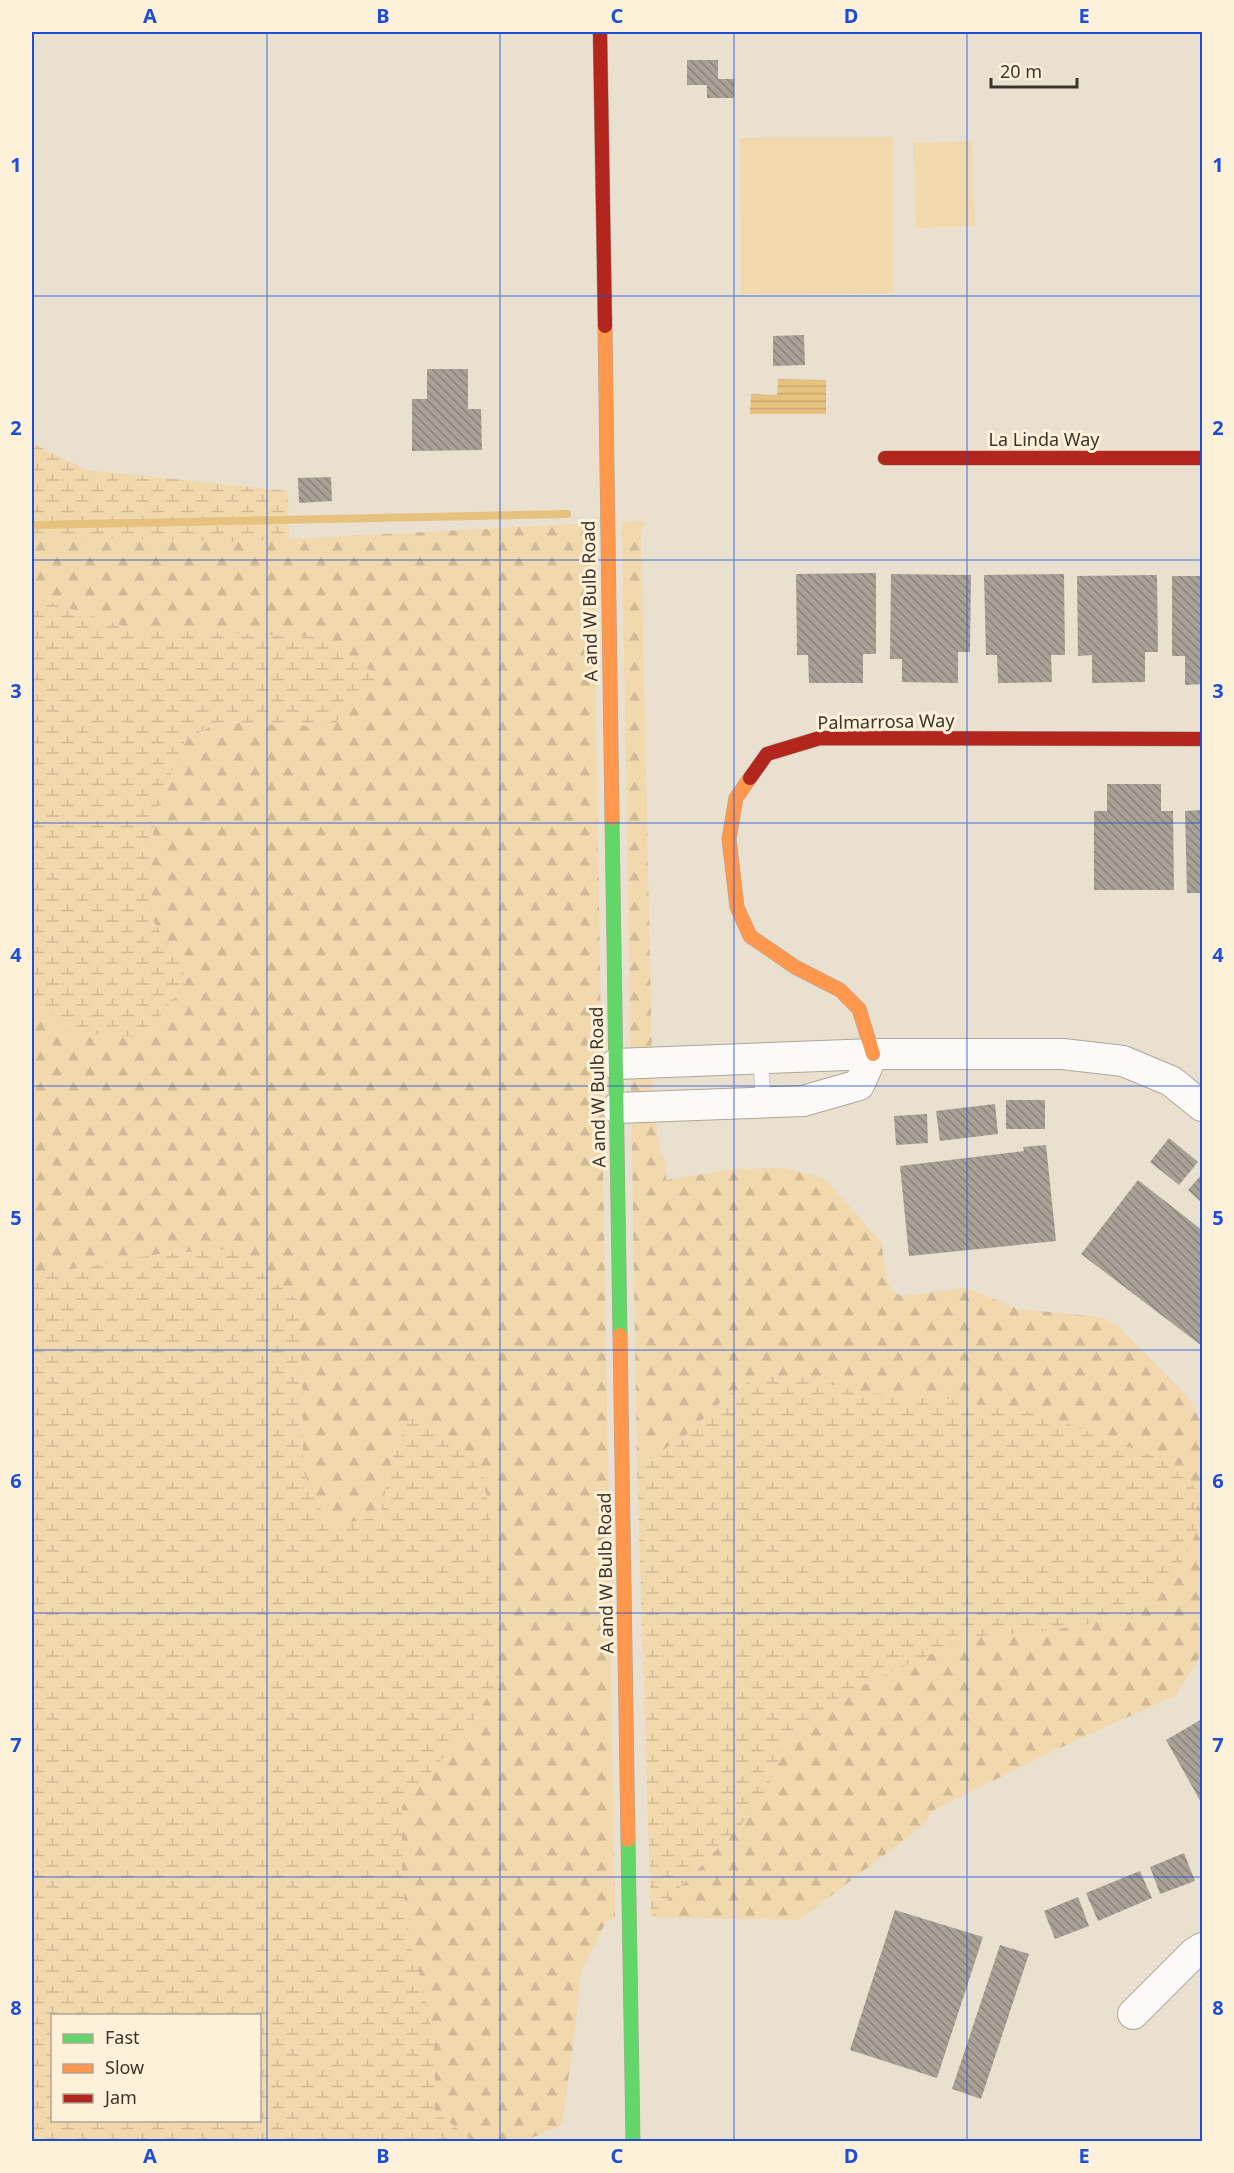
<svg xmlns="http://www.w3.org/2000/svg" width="1234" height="2173" font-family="'Noto Sans',sans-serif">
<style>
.green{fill:#f1d8ad}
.forest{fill:url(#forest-firs)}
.wetland{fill:url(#wetland-marsh);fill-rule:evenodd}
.water{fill:url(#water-rules)}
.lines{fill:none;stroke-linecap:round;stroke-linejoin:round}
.stream{stroke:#e7c27e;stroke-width:8}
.building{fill:url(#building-back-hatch)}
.lane-casing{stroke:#aea69a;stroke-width:16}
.street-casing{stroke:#aea69a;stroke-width:32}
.fast-casing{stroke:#aea69a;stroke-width:15}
.slow-casing{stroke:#aea69a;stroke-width:15}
.jam-casing{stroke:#aea69a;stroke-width:15}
.lane{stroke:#fcfaf8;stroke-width:15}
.street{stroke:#fcfaf8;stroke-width:30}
.fast{stroke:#63d668;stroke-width:14}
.slow{stroke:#ff974d;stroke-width:14}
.jam{stroke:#b3261e;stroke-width:14}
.grid{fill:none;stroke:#1d4ed8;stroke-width:1.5;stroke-opacity:0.55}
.labels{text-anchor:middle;stroke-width:6;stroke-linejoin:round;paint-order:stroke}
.street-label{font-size:18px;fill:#3c352a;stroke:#fef1d9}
.neatline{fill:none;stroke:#1d4ed8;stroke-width:2}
.grid-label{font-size:20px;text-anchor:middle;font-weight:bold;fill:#1d4ed8}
</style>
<defs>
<pattern id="forest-firs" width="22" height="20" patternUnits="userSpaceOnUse" patternTransform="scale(1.5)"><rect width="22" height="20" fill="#f1d8ad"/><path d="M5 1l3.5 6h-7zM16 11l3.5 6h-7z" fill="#d0ba95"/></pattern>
<pattern id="wetland-marsh" width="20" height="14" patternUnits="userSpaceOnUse" patternTransform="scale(1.5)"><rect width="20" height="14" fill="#f1d8ad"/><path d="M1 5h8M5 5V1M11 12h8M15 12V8" fill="none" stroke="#d0ba95"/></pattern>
<pattern id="water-rules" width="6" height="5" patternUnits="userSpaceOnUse" patternTransform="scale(1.5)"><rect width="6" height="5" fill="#e7c27e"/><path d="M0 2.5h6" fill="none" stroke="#c7a76d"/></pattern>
<pattern id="building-back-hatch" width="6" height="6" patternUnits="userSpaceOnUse" patternTransform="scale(1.5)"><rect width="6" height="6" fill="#a9a195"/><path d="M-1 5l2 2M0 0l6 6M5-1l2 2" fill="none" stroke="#8b847a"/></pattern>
</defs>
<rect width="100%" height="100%" fill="#eae0d0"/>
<!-- green -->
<path class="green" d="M893,137L894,293L741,294L740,138Z
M972,141L975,226L916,228L913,143Z"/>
<!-- forest -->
<path class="forest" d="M646,521L641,532L653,1107L661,1154L666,1162V1180L733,1169L784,1168L824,1178L881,1242L888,1284L892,1291L902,1296L967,1288L1018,1309L1101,1317L1118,1326L1189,1398L1202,1425V1653L1176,1695L1049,1753L934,1810L921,1827L799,1920L651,1917L761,1804L788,1736L850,1691L951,1645L990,1634H1029L1131,1616L1153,1587L1181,1564L937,1397L865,1393L797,1376L724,1399L685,1436L637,1467L622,522Z
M593,523L615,1918L606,1922L581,1972L576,2023L562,2125L524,2141H473L435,2111L434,2044L424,1989L408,1938L402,1877V1806L468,1729L498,1678L492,1622L394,1451L380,1517L329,1527L303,1471L302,1375L230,1249L159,1254L32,1276V996L72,1032L185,970L152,919V841L157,807L185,740L219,722L331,727L319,637L128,628L32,596V536L236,542Z"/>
<!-- wetland -->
<path class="wetland" d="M32,443L87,470L288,491L289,539L236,542L32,536Z
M32,596L128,628L319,637L381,677L331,727L219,722L185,740L157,807L152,841V919L185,969L175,998L138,1037L72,1032L32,996Z
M230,1249L297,1299L302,1375L303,1471L329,1527L380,1516L394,1451L414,1410L481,1465L491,1521L492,1622L498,1679L468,1729L402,1806V1877L408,1938L424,1989L434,2044L435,2111L473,2141H32V1276L159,1254ZM52,2016H260V2120H52Z
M757,1376H797L865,1393L937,1397L1039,1413L1174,1464L1197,1491V1531L1181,1565L1153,1587L1131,1616L1029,1634H990L951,1645L850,1691L788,1736L761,1804L651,1917L637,1467L685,1436L724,1399Z"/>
<!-- water -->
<path class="water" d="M778,379L826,380V414H750L751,394L777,395Z"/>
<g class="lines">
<!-- stream -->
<path class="stream" d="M32,525L567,514"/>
</g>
<!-- building -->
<path class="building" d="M687,60H718V79H734V98H707V85H687Z
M804,335L805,365L773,366V336Z
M427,369H468V409H481L482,450L412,451V399H427Z
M331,477L332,501L299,503L298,478Z
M876,573V654H863V683H809L808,655H797L796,574Z
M891,574L971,575L970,652H958V683L902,682V659H890Z
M1064,574L1065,655H1051L1052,682L998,683L997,655H986L984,575Z
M1157,575L1158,652H1145V682L1092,683V655L1078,656L1077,576Z
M1172,576H1202V684L1185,685V656H1172Z
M1107,784H1161V811H1173L1174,890H1094V811H1107Z
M1202,810V893H1187L1185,811Z
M1006,1100H1045V1129H1006Z
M995,1104L998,1134L940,1141L936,1111Z
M927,1114L928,1143L896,1145L894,1116Z
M1169,1138L1198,1162L1179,1185L1150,1162Z
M1046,1145L1056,1241L909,1256L900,1166L1024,1151L1023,1147Z
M1202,1174V1203L1188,1190Z
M1138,1180L1202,1230V1346L1081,1254Z
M1202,1719V1804L1166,1740Z
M1184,1853L1195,1881L1160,1894L1150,1867Z
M1140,1871L1152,1898L1098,1921L1086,1893Z
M1078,1897L1089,1926L1055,1939L1044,1911Z
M895,1910L983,1937L937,2078L850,2050Z
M1000,1945L1029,1954L981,2099L952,2089Z"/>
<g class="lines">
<defs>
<path id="lane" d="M761,1058L763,1103"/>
<path id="street" d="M616,1064L873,1054H1063L1123,1061L1171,1081L1202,1106
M617,1108L803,1101L859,1085L873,1054
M1133,2014L1194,1953L1202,1948"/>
<path id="fast" d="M612,818L620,1335
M628,1840L633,2142"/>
<path id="slow" d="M605,326L612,818
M750,778L736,798L729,839L737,907L750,936L795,967L840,990L859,1009L873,1054
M620,1335L628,1840"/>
<path id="jam" d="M600,32L605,326
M885,458H1202
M750,778L767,754L820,738L1202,739"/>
</defs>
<!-- lane casing -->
<use href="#lane" class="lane-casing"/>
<!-- street casing -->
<use href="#street" class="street-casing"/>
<!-- fast casing -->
<use href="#fast" class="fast-casing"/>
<!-- slow casing -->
<use href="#slow" class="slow-casing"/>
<!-- jam casing -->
<use href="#jam" class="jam-casing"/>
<!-- lane -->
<use href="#lane" class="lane"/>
<!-- street -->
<use href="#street" class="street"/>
<!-- fast -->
<use href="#fast" class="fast"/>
<!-- slow -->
<use href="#slow" class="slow"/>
<!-- jam -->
<use href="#jam" class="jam"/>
</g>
<!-- grid -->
<path class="grid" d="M267,32V2142M500,32V2142M734,32V2142M967,32V2142M32,296H1202M32,560H1202M32,823H1202M32,1086H1202M32,1350H1202M32,1613H1202M32,1877H1202"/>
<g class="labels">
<!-- street labels -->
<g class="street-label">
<text x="1044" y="446">La Linda Way</text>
<text transform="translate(590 601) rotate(-91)" y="6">A and W Bulb Road</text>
<text transform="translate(886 722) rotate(-1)" y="6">Palmarrosa Way</text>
<text transform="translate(598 1087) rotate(-91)" y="6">A and W Bulb Road</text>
<text transform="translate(606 1573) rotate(-91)" y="6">A and W Bulb Road</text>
</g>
</g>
<!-- border -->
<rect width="1234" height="2173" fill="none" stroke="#fef1d9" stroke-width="66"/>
<!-- legend -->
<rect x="51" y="2014" width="210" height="108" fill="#fef1d9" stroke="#b0a693" stroke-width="1.5"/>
<rect x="63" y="2034" width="30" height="9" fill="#63d668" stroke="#b0a693" stroke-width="1.5"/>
<text x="105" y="2044" font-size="18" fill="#3c352a">Fast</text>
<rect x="63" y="2064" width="30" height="9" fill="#ff974d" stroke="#b0a693" stroke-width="1.5"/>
<text x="105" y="2074" font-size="18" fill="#3c352a">Slow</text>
<rect x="63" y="2094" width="30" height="9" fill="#b3261e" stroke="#b0a693" stroke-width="1.5"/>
<text x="105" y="2104" font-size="18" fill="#3c352a">Jam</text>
<!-- scale -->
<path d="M991 78v9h86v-9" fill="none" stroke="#3c352a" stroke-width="3"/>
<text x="1000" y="78" font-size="18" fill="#3c352a" stroke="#fef1d9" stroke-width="4.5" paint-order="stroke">20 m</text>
<rect x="33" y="33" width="1168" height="2107" class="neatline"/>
<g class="grid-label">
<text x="150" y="23">A</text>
<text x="383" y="23">B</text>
<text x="617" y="23">C</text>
<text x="851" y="23">D</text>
<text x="1084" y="23">E</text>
<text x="16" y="172">1</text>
<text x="1218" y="172">1</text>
<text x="16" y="435">2</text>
<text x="1218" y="435">2</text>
<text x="16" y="698">3</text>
<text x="1218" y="698">3</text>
<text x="16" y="962">4</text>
<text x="1218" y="962">4</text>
<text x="16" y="1225">5</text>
<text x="1218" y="1225">5</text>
<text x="16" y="1488">6</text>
<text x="1218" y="1488">6</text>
<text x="16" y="1752">7</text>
<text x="1218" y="1752">7</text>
<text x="16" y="2015">8</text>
<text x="1218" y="2015">8</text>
<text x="150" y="2163">A</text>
<text x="383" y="2163">B</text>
<text x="617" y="2163">C</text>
<text x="851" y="2163">D</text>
<text x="1084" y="2163">E</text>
</g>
</svg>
